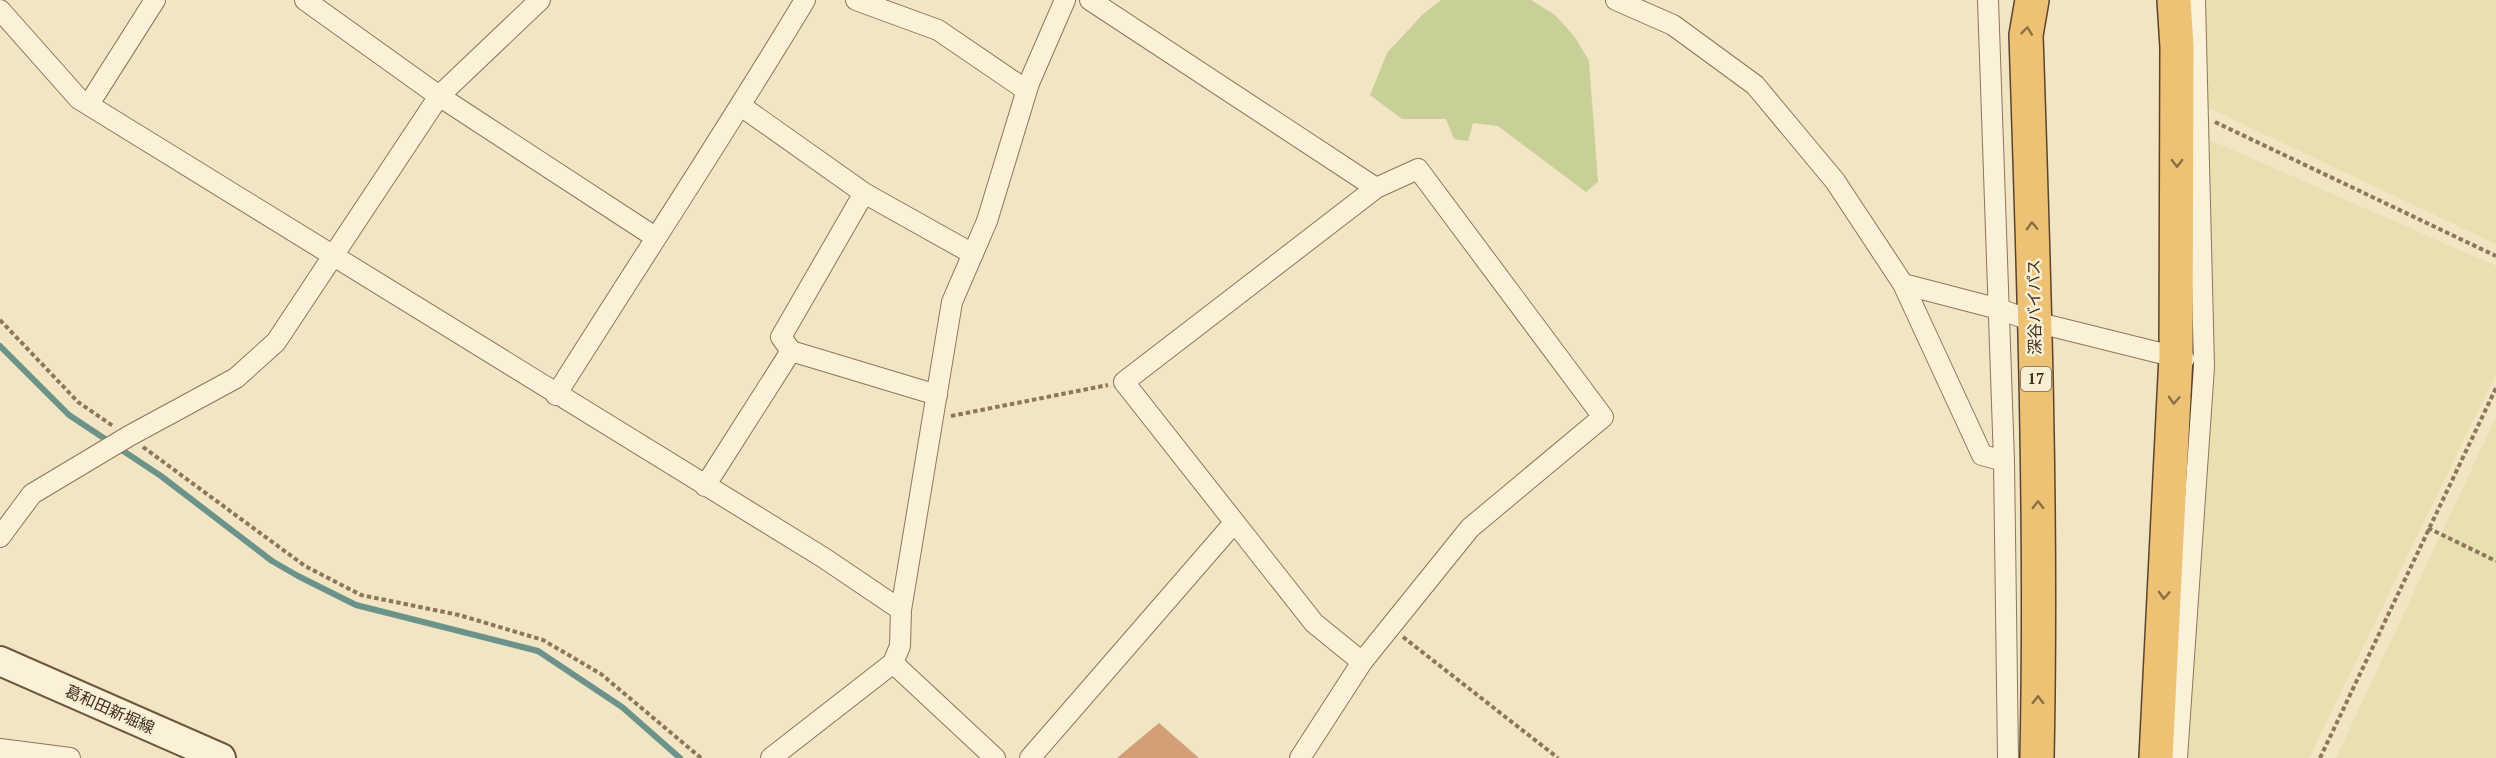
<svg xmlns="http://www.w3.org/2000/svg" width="2496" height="758" font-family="'PT Serif','Noto Sans JP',serif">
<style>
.farmland{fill:#e8e0b1}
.green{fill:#c8d097}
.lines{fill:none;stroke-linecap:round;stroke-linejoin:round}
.stream{stroke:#6c938a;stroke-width:6}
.building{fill:#d29f77}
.minor-casing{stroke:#8d7659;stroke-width:22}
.secondary-casing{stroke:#6f573c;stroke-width:32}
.trunk-casing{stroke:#5b442d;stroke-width:36}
.path{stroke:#8d7659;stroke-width:4;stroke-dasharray:4.5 3;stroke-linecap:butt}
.minor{stroke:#fbf1d8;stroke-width:20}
.secondary{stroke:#fbf1d8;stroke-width:28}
.trunk{stroke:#eec274;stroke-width:33}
.oneway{stroke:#8c7045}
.labels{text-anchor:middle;stroke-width:5;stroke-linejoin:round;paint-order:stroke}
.shield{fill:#f8eed4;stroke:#746755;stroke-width:1.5}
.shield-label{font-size:15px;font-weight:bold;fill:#3c2d1e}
.street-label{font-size:16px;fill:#3c2d1e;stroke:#f8eed4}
</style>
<rect width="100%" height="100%" fill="#f1e5c4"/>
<!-- farmland -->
<path class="farmland" d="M2205,0H2496V244L2207,107Z
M2210,140L2496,266V374L2309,758H2187L2212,366Z
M2496,417V758H2336Z"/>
<!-- green -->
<path class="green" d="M1441,0H1531L1555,15L1575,37L1589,61L1598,182L1586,192L1498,126L1473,123L1468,141L1454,139L1446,119H1402L1370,95L1387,53L1423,14Z"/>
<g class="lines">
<!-- stream -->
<path class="stream" d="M0,346L69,415L161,476L272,561L298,576L356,605L538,651L622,707L680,758"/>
</g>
<!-- building -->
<path class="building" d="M1159,723L1199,758H1117Z"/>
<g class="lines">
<defs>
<path id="minor" d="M305,0L439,96L655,237
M856,0L938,30L1026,90
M1090,0L1376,188
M1616,0L1673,25L1755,85L1835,181L1903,284L1982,455L2004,461
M1988,0L2004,461L2008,758
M0,10L79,99L824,558L901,610
M89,104L155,0
M741,106L864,193L973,254
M1903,284L1999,309L2035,322L2184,359
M791,351L937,395
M556,395C639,263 725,133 805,0
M705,486L791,351L781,337L864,193
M0,537L32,494L129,436L236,378L276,342L439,96L540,0
M893,663L995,758
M0,749L70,758
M771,758L893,663L900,646L901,610L952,302L987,221L1029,83L1065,0
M1030,758L1234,523
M1300,758L1362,662L1470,528L1603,417L1418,169L1376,188L1124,382L1314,623L1362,662
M2177,758L2204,367L2195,0"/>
<path id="secondary" d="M0,661L221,758"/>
<path id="trunk" d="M2032,0L2026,35C2034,276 2042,517 2037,758
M2156,758L2176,356L2177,47L2174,0"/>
</defs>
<!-- minor casing -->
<use href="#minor" class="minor-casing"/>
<!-- secondary casing -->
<use href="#secondary" class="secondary-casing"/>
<!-- trunk casing -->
<use href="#trunk" class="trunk-casing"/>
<!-- path -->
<path class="path" d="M2215,122L2496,256
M0,320L78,402L113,426
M951,416L1108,385
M143,447L305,566L361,595L459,615L543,640L601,674L701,758
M2428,528L2496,561
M1403,637L1558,758
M2320,758L2496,388"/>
<!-- minor -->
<use href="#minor" class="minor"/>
<!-- secondary -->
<use href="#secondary" class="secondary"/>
<!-- trunk -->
<use href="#trunk" class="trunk"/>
</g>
<!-- one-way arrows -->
<defs><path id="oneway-chevron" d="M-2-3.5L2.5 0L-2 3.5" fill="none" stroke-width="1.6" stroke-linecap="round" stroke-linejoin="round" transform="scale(1.5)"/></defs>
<g class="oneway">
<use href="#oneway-chevron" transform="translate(2027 31) rotate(-84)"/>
<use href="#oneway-chevron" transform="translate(2177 163) rotate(90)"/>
<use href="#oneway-chevron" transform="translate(2032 226) rotate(-92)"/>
<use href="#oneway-chevron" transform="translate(2174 400) rotate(93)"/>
<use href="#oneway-chevron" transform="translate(2038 505) rotate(-91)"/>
<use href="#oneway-chevron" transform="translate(2164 595) rotate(93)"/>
<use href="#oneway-chevron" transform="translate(2038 700) rotate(-89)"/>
</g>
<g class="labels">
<!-- shield labels -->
<rect class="shield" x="2021" y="367" width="30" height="24" rx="4.5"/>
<g class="shield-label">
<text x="2036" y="384">17</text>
</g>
<!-- street labels -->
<g class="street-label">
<text transform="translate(2034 307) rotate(-91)" y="6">深谷バイパス</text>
<text transform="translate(110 709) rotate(24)" y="6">葛和田新堀線</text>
</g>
</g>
</svg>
